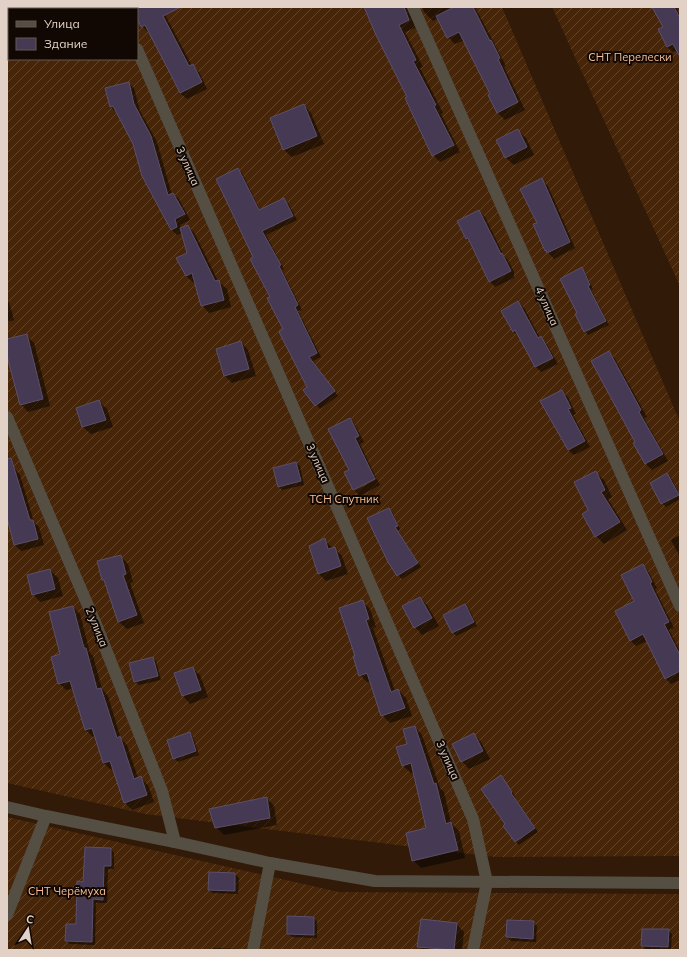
<svg xmlns="http://www.w3.org/2000/svg" width="687" height="957" font-family="Mulish,sans-serif">
<style>
.garden{fill:url(#garden-furrows);fill-rule:evenodd}
.shadow{fill:#0007}
.building{fill:#453954;stroke:#5b4f6b}
.lines{fill:none;stroke-linecap:round;stroke-linejoin:round}
.lane{stroke:#544f42;stroke-width:12}
.street{stroke:#544f42;stroke-width:12}
.labels{text-anchor:middle;stroke-width:4;stroke-linejoin:round;paint-order:stroke}
.park-label{font-size:11px;fill:#f6bf97;stroke:#120803}
.street-label{font-size:11px;fill:#e2d1c6;stroke:#120803}
</style>
<defs>
<pattern id="garden-furrows" width="10" height="10" patternUnits="userSpaceOnUse"><rect width="10" height="10" fill="#462509"/><path d="M-1 1l2-2M0 10L10 0M9 11l2-2" fill="none" stroke="#60442b"/></pattern>
</defs>
<rect width="100%" height="100%" fill="#311a08"/>
<!-- garden -->
<path class="garden" d="M7,7H502L680,422V856L495,857L145,814L7,783ZM9,9H137V59H9Z
M552,7H680V286Z
M7,817L339,892L680,894V950H7Z"/>
<!-- shadow -->
<path class="shadow" d="M77,7H89V9H78Z
M138,7H161L192,66L199,72L207,89L187,99L180,93L150,32L149,33L142,26L137,16V9H134Z
M365,7H418L417,27L405,32L423,67L420,68L443,113L441,114L460,152L440,162L433,155L408,98Z
M422,7H475L506,66L504,67L525,110L505,120L497,112L491,94L465,40L455,44L448,37L438,18L433,21L425,13Z
M654,7H676L680,15V49L673,52L667,47L664,27Z
M128,83L134,88L140,111L157,142L172,195L173,194L179,199L190,220L180,225L181,229L188,226L195,234L218,281L227,289L231,307L209,313L202,305L196,283H194L186,276L188,254L182,233L177,235L171,229L134,144L116,112L111,107L106,88Z
M304,105L311,113L324,144L292,157L284,150L271,119Z
M518,131L526,138L534,155L514,165L506,158L498,141Z
M237,169L242,173L260,210L284,199L288,203L297,220L266,235L284,269L282,270L302,310L298,311L321,357L313,361L338,396L320,409L305,390L308,387L255,257Z
M542,180L548,186L575,248L554,259L546,250L538,224Z
M479,211L485,217L504,256L508,260L514,272V278L495,287L490,281L471,242L467,239Z
M581,269L585,272L593,289L591,290L609,325L588,335L585,331L578,314Z
M7,300L9,302L14,320L7,322Z
M518,302L524,308L540,338L546,343L558,364L541,372L536,367L520,337L513,331Z
M26,335L34,343L50,406L28,412L21,404L7,352V340Z
M241,342L248,350L256,376L232,383L225,376Z
M609,352L615,359L647,417L644,418L668,461L652,470L646,464L634,443L637,442Z
M562,391L568,397L576,414L573,415L590,447L574,455L568,450Z
M99,402L107,409L113,427L91,434L83,427Z
M350,419L355,425L364,442L360,444L376,478L355,489V491L346,473L350,471Z
M7,458L10,470L14,468L20,475L34,522L39,527L44,545L21,551L15,545L7,515Z
M296,463L300,466L304,485L282,490L279,487Z
M596,473L604,480L612,497L608,499L627,530L604,544L596,536L589,511Z
M667,474L671,478L680,495V499L666,507L662,503Z
M377,479L380,485L360,496L355,491Z
M388,509L392,512L400,529L398,531L421,567L402,579L398,575Z
M680,535V557L671,540Z
M325,540L333,549L334,548L342,556L348,574L326,581L318,573Z
M120,556L128,564L133,582L130,583L144,623L127,629L119,622L106,583L103,580Z
M643,565L648,571L657,588L655,589L674,628L669,630L680,651V680L671,684L665,678L647,641L636,646L630,640L636,602Z
M50,570L58,578L63,596L40,602L33,594Z
M420,598L427,605L439,626L422,635L415,627Z
M362,601L370,609L376,627L373,628L395,691L398,690L406,698L412,716L390,723L382,715L371,681L368,683L360,675L356,656Z
M465,606L469,609L477,626L456,636L453,632Z
M73,607L80,614L90,653L93,656L102,689L108,696L121,739L127,745L138,778H140L148,785L154,802L132,810L125,803L114,769L111,770L104,763L96,736L93,737L86,730L73,689L66,690L59,683L61,655Z
M153,658L156,661L161,680L139,685L135,682Z
M192,668L200,675L208,697L190,704L183,696L175,674Z
M415,727L422,735L440,788L444,792L451,823L459,831L465,858L421,868L413,860L427,829L414,772L411,773L403,766L397,748L408,744Z
M190,733L193,737L199,755L178,762L174,758Z
M474,734L481,742L490,759L469,769L462,761Z
M501,777L515,796L514,797L538,832L519,845L515,841L507,824Z
M267,798L274,806L277,825L224,835L216,827Z
M111,849L114,853V869H108L107,903H96L95,945L70,944L66,941L77,925L84,883Z
M210,873L235,874L239,878L238,894L213,893L209,890Z
M314,918L317,922V938L292,937L288,933Z
M533,922L537,926L536,942L511,941L507,937Z
M456,924L464,932L462,950H422L419,946Z
M668,930L672,934L671,950L646,949L642,946Z
M213,948L239,949L240,950H213Z"/>
<!-- building -->
<path class="building" d="M132,7H181L163,16L189,66L193,64L202,82L180,93L171,75L145,25L141,27L137,18V9H133Z
M364,7H404L409,20L399,25L416,60L413,61L436,105L434,106L454,145L432,156L405,98L407,97L376,35Z
M454,7H473L490,41L491,40L500,58L498,59L518,102L497,113L488,95L490,94L459,32L447,38L436,16Z
M652,7H674L680,18V57L673,44L667,47L658,29L663,27Z
M129,82L134,104L151,136L168,195L173,193L185,214L175,219L177,227L171,230L142,176L133,144L113,106L110,107L105,88Z
M304,104L317,136L283,150L270,118Z
M518,129L527,147L505,158L496,140Z
M238,168L259,210L284,198L293,216L262,231L281,265L279,266L298,305L295,307L317,353L309,357L335,391L315,406L303,390L307,387L279,332L283,329L267,298L270,297L250,259L253,257L216,179Z
M542,178L570,242L547,253L546,250L545,251L533,224L537,223L520,189Z
M479,210L501,254L502,253L511,271L489,282L468,238L466,239L457,221Z
M188,225L215,281L219,280L224,300L201,306L192,273L186,276L176,258L187,253L180,228Z
M582,267L590,285L588,286L606,321L584,332L575,314L577,313L560,279Z
M518,301L538,338L541,336L553,358L535,367L515,330L513,332L501,311Z
M27,334L43,399L20,405L7,356V339Z
M241,341L249,369L224,376L216,349Z
M609,351L641,410L639,412L663,454L645,464L633,443L635,442L591,361Z
M562,390L571,408L568,409L585,441L568,450L540,401Z
M99,400L106,420L82,427L76,408Z
M350,418L359,436L355,438L375,479L353,490L344,472L349,470L328,429Z
M11,458L30,520H33L38,539L14,545L7,518V459Z
M296,462L301,481L278,487L273,468Z
M596,471L605,490L601,492L620,522L595,537L582,514L588,510L574,482Z
M667,473L679,495L661,504L650,483Z
M389,508L398,526L395,527L418,563L397,576L388,562L367,518Z
M325,538L328,549L335,547L341,566L318,574L309,546Z
M121,555L126,574L123,575L137,615L118,622L104,580H102L97,561Z
M643,564L652,582L650,583L669,622L664,624L680,655V671L665,679L643,634L630,641L615,611L634,601L621,575Z
M50,569L55,589L32,595L27,575Z
M420,597L432,618L414,628L402,606Z
M363,600L369,619L366,620L391,692L398,689L405,708L381,716L367,673L359,676L353,656H355L339,608Z
M465,604L474,622L452,633L443,615Z
M73,606L84,648H86L97,689L101,688L117,738L120,736L134,779L141,776L147,795L124,803L110,761L103,763L92,728L85,730L70,681L58,684L51,657L60,654L49,612Z
M153,657L158,676L134,682L129,663Z
M193,667L201,690L182,696L174,673Z
M415,726L434,784L436,783L446,824L451,822L458,850L412,861L406,833L426,828L411,763L402,766L396,747L407,744L403,729Z
M190,732L196,751L173,759L167,740Z
M474,733L483,751L461,762L452,744Z
M501,775L512,792L511,793L535,828L515,842L503,826L505,824L481,789Z
M267,797L270,818L215,828L209,809Z
M85,847L111,848V866H104L103,900L93,899L92,942L65,941L66,924H76L77,881L83,882Z
M209,872L235,873V891L208,890Z
M287,916L314,917V935L287,934Z
M421,919L457,923L454,950L417,947Z
M507,920L534,921L533,939L506,937Z
M642,929H669L668,947L641,946Z"/>
<g class="lines">
<!-- lane -->
<path class="lane" d="M119,7L120,9
M413,7L680,606
M137,49L473,819L487,882L473,950
M7,417L95,622L162,791L175,842
M253,950L270,863"/>
<!-- street -->
<path class="street" d="M7,807L46,816L7,915
M46,816L175,842L270,863L375,881L680,883"/>
</g>
<g class="labels">
<!-- park labels -->
<g class="park-label">
<text x="630" y="61">СНТ Перелески</text>
<text x="344" y="503">ТСН Спутник</text>
<text x="67" y="895">СНТ Черёмуха</text>
</g>
<!-- street labels -->
<g class="street-label">
<text transform="translate(188 166) rotate(66)" y="4">3 улица</text>
<text transform="translate(547 306) rotate(66)" y="4">4 улица</text>
<text transform="translate(318 463) rotate(66)" y="4">3 улица</text>
<text transform="translate(97 627) rotate(68)" y="4">2 улица</text>
<text transform="translate(448 760) rotate(66)" y="4">3 улица</text>
</g>
</g>
<!-- border -->
<rect width="687" height="957" fill="none" stroke="#e2d1c6" stroke-width="16"/>
<!-- legend -->
<rect x="8" y="8" width="130" height="52" fill="#120803" stroke="#655851"/>
<rect x="16" y="21" width="20" height="6" fill="#544f42" stroke="#655851"/>
<text x="44" y="28" font-size="12" fill="#e2d1c6">Улица</text>
<rect x="16" y="38" width="20" height="12" fill="#453954" stroke="#655851"/>
<text x="44" y="48" font-size="12" fill="#e2d1c6">Здание</text>
<!-- north arrow -->
<g transform="translate(28 929) rotate(12)" stroke="#120803" stroke-width="3" paint-order="stroke">
<path d="M0-3L7 15L0 10L-7 15Z" fill="#e2d1c6"/>
<text y="-6" font-size="11" font-weight="bold" text-anchor="middle" fill="#e2d1c6">С</text>
</g>
</svg>
